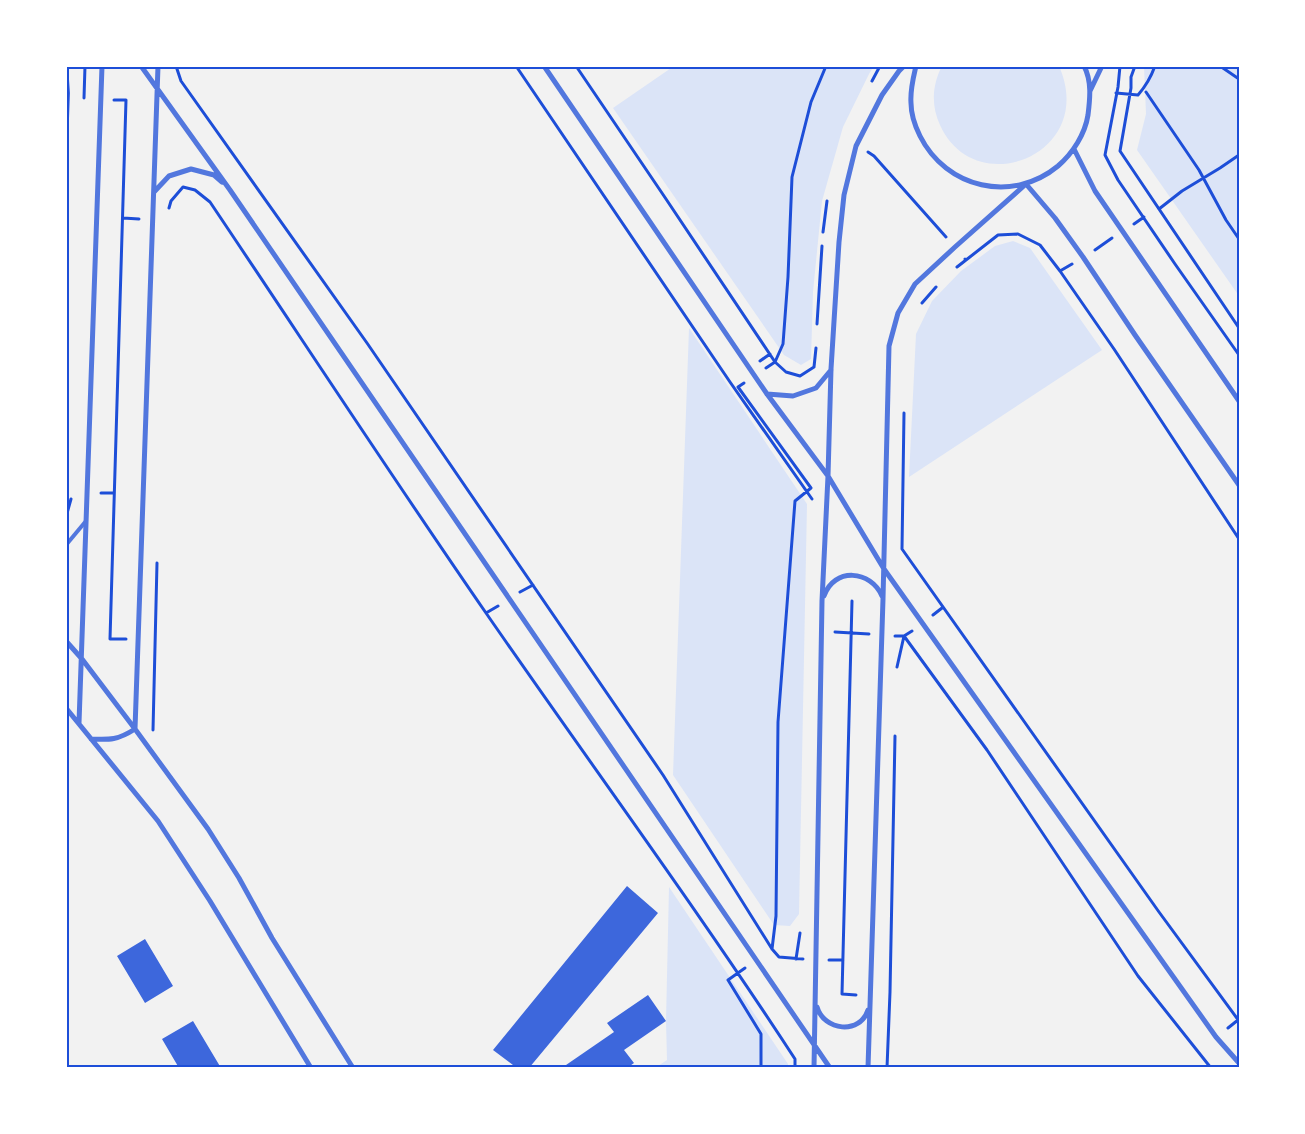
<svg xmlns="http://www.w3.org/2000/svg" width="1305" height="1134" font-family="Lato,sans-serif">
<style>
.green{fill:#dbe4f7}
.building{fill:#3d67dc}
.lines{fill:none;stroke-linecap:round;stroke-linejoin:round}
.path{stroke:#1d4ed8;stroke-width:3}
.service{stroke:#5277de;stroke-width:4}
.minor{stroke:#5277de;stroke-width:5}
.neatline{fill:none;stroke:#1d4ed8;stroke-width:2}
</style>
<rect width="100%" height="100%" fill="#f2f2f2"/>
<!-- green -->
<path class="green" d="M674,66H874L869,74L843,127L822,201L813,292L811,359L801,365L784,355L613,108Z
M942,66H1059C1098,154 975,203 940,125C931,106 932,85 942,66Z
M1144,66H1239V296L1137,150L1146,114Z
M1013,241L1030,248L1102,350L909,477L916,334L932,301L961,271L995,246Z
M689,328L807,504L799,914L790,926L774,925L673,775Z
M669,887L788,1064V1068H655L667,1060L666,1021Z"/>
<!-- building -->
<path class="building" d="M66,66H68L70,93L68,143H66Z
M627,886L658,913L529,1068H517L493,1050Z
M145,939L173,986L145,1003L117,956Z
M648,995L666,1021L624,1050L634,1063L627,1068H568L566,1065L614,1032L607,1023Z
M193,1021L221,1068H179L162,1039Z"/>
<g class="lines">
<!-- path -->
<path class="path" d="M176,66L181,81L367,343L663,775L772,949L779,957L803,959
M516,66L730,382L812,499
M576,66L664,196L775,362L786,372L800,376L814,367L816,348
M1120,66L1118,87L1105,155L1118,180L1175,264L1239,355
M1135,66L1131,77V88L1120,151L1239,328
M1220,66L1239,79
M872,81L880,66
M1146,92L1199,170L1226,220L1239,239
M1116,93L1138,95C1145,87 1151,77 1155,66
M84,98L85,66
M114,100H126L110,639H126
M868,152L874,156L946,237
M169,208L171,201L183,187L195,190L210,202C302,339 392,477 486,613C589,762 696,907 795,1059V1068
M1159,209L1182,191L1220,168L1239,155
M123,218L139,219
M1134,224L1144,217
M823,232L827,201
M1095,250L1112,238
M965,259L966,260L998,235L1018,234L1040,245L1060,271L1072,264
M957,267L966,260
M1060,271L1114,349L1239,539
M922,303L936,287
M817,324L822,246
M760,361L770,354
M766,368L775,362L783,344L788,277L792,177L811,102L826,66
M744,383L738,387L811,488L795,501L778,722L776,916L772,949
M904,413L902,549L1159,912L1239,1021
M101,493H114
M66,517L71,499
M520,592L533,585
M852,601L842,994L856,995
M486,613L498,606
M933,615L942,608
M835,632L869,634
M895,636H904L912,631
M897,667L904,636L987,750L1138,976L1211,1068
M153,730L157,563
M796,959L800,933
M829,960H843
M745,968L728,980L761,1034V1068
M1228,1028L1238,1020
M887,1068L890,992L895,736"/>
<!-- service -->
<path class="service" d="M66,545L86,521"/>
<!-- minor -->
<path class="minor" d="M141,66L230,190L830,1068
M544,66L767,394L828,476L884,569L1216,1037L1239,1063
M916,66C913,79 910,90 911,103C911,114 915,126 920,136C946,188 1012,204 1058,166C1073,153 1085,134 1088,115C1090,99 1092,81 1084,66
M1090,91L1102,66
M1074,149L1095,191L1239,401
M1026,184L1055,218L1083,257L1135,335L1239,485
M154,192L169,176L191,169L214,175L222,182
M767,394L793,396L816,388L831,370
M824,596C834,567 871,570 882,596
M66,641L82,659L135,729L208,829L239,878L272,938L353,1068
M66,708L158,821L210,901L311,1068
M79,723L102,66
M135,729L158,66
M91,739C110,740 118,740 135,729
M817,1007C824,1031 860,1035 868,1010
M814,1068L822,601L828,476L831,369L839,242L844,195L856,146L882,95L899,71L904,66
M868,1068L883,599L889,346L898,313L915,284L955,247L1026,184"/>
</g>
<!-- border -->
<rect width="1305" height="1134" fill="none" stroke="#ffffff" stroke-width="135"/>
<rect x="68" y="68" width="1170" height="998" class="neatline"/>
</svg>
